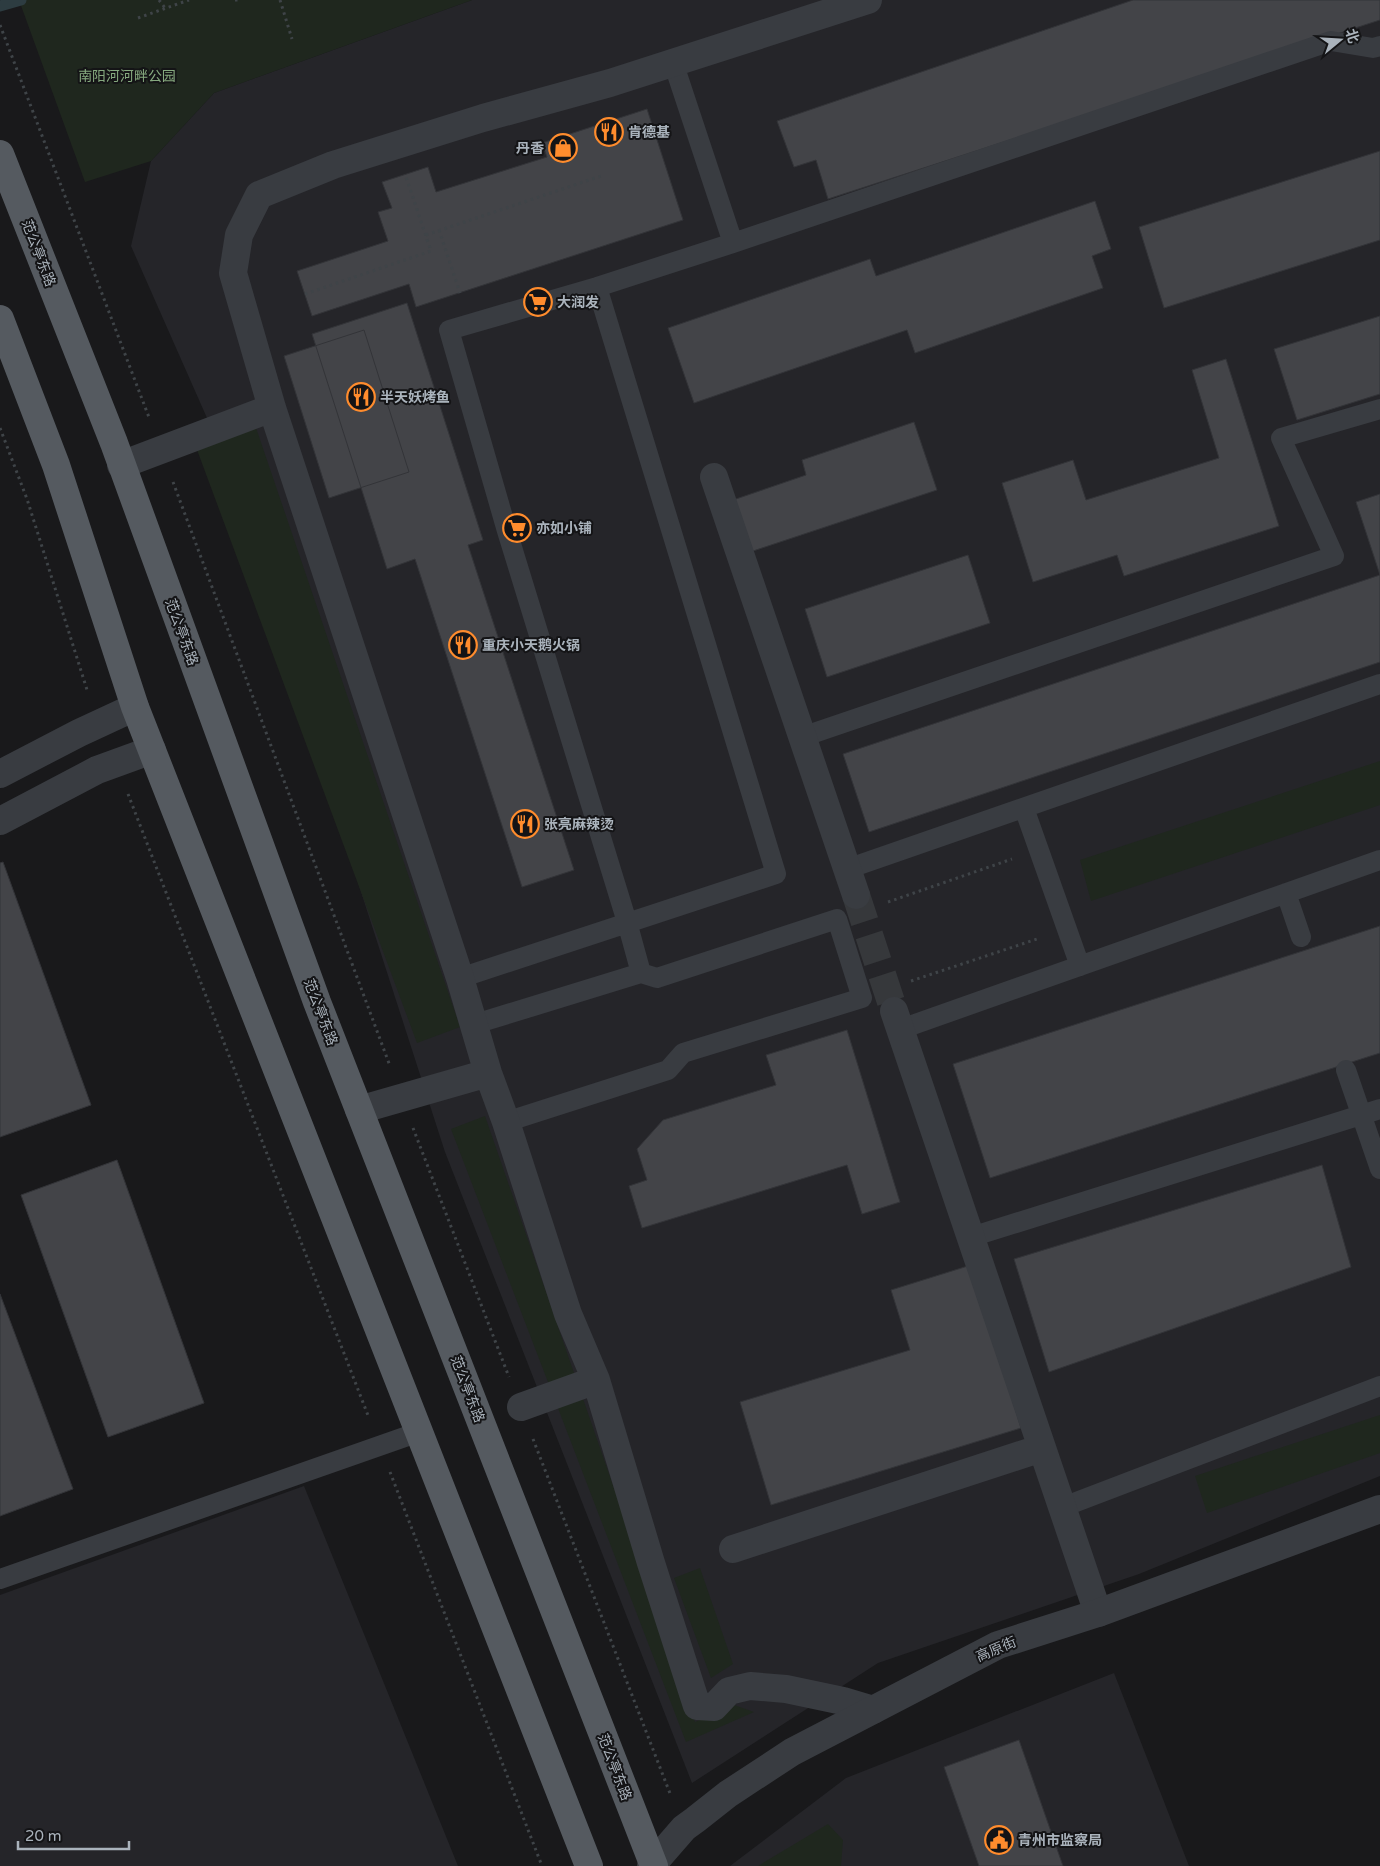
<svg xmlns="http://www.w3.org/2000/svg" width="1380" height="1866" font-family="'Varela Round','Noto Sans SC',sans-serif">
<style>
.built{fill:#252529}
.green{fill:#1f271e}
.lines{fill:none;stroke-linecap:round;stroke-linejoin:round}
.stream{stroke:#2d3c41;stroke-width:11}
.building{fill:#434448;stroke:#333438}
.minor-tunnel{stroke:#36383b;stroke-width:28;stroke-dasharray:28 14;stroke-linecap:butt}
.path{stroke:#3f4448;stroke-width:3;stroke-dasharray:2.5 4;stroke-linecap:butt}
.service{stroke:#393c41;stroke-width:20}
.minor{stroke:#393c41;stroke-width:28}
.tertiary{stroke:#393c41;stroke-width:28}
.primary{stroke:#555a60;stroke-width:28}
.labels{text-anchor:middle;stroke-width:4;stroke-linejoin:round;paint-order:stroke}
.park-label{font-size:14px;fill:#86a97f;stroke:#141416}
.poi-label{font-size:14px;font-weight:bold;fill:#aab3bc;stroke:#141416;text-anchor:start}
.street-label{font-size:14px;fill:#aab3bc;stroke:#141416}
</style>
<rect width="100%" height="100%" fill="#19191b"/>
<!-- built -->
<path class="built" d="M472,0H1380V1476L1139,1574L878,1663L692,1783L445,1152L211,427L131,246L151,161L214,93Z
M304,1486L458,1866H0V1595Z
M1114,1673L1189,1866H730L846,1778Z"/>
<!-- green -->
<path class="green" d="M19,0H472L214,93L151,161L85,182Z
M254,422L460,1027L417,1043L193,439Z
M1380,761V805L1091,901L1080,860Z
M485,1116L695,1722L734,1705L754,1712L686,1742L451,1129Z
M1380,1415V1453L1207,1513L1195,1476Z
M700,1568L733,1664L711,1678L674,1578Z
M828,1824L843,1840L841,1866H758Z"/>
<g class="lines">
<!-- stream -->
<path class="stream" d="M0,6L21,0"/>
</g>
<!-- building -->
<path class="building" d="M1133,0H1380V20L828,199L816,160L794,167L777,121Z
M647,109L683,220L416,307L409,284L312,316L297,271L388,241L378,212L392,208L382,182L428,167L436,192L547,157L542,143Z
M1380,151V240L1164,308L1139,227Z
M1095,201L1111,249L1092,256L1103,288L915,353L907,330L694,403L668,328L870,259L876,276Z
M407,303L483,540L468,545L574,870L522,887L415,559L387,569L312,334Z
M1380,316V394L1297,420L1274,349Z
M364,330L409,472L329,498L284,356Z
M1226,359L1279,526L1124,576L1117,555L1033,582L1002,483L1073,460L1086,500L1219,458L1192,370Z
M914,422L937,490L750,552L733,500L806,475L802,460Z
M1380,494V575L1356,502Z
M968,555L990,623L827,677L805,609Z
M1380,575V662L869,832L843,754Z
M3,862L91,1105L0,1137V863Z
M1380,926V1053L990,1178L953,1064Z
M847,1030L900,1202L862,1214L847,1165L642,1228L629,1186L647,1180L637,1149L663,1120L776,1085L766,1055Z
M117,1160L204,1403L108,1437L21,1195Z
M1322,1165L1351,1267L1049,1372L1014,1259Z
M971,1265L1021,1428L771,1505L740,1402L910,1350L891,1290Z
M0,1294L73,1489L0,1516Z
M1019,1740L1063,1866H979L944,1767Z"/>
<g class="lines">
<!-- minor-tunnel -->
<path class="minor-tunnel" d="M856,895L894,1011"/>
<!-- path -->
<path class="path" d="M159,0L165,8
M235,0H238
M280,0L292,39
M138,18L189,0
M0,25L150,420
M439,230L460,293
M426,235L601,176
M305,294L431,251L406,177
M0,428L27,499L88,693
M173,482L390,1066
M128,794L369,1418
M888,902L1012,859
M911,981L1040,938
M413,1128L509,1377
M533,1439L671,1796
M390,1472L542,1866"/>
<!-- service -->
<path class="service" d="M673,62L733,243
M802,737L1334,556L1281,438L1380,409
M1024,808L1080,966
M847,869L1380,684
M1286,893L1301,937
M641,973L627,922L507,531L449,330L597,287L733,243L1331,41L1373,48L1380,46
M460,978L776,874L597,287
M475,1024L641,973L657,978L837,919L862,998L683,1053L668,1070L506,1122
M901,1029L1380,860
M1346,1070L1380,1169
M971,1237L1380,1109
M1063,1507L1380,1386
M0,1579L419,1432"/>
<!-- minor -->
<path class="minor" d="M868,0L610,83L483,118L333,165L259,195L239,235L233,273L272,408L460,978L488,1073L506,1122L568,1314L596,1380L651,1563L697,1706L714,1707L729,1691L750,1686L786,1689L843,1701L873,1710
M121,465L272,408
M714,477L856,895
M0,774L79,733L135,707
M0,821L97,770L152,750
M894,1011L1098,1613
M359,1110L488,1073
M521,1407L596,1380
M733,1549L1042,1448"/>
<!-- tertiary -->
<path class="tertiary" d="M651,1866L684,1828L695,1820L728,1794L792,1752L998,1645L1098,1613L1380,1509"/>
<!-- primary -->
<path class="primary" d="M0,154L114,443L317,1002L654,1866
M0,319L56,465L135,707L589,1866"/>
</g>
<!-- icons -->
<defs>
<symbol id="restaurant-ring" viewBox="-11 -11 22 22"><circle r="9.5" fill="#141416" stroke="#ff8c2d" stroke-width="1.5"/><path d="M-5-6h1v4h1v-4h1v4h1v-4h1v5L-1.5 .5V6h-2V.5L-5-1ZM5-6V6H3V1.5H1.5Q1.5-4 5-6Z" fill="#ff8c2d"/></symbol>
<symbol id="shop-ring" viewBox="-11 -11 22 22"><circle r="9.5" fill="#141416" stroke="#ff8c2d" stroke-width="1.5"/><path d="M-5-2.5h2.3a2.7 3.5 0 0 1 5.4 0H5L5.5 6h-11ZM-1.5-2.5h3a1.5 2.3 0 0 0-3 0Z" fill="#ff8c2d"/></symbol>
<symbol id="supermarket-ring" viewBox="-11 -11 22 22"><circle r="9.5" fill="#141416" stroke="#ff8c2d" stroke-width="1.5"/><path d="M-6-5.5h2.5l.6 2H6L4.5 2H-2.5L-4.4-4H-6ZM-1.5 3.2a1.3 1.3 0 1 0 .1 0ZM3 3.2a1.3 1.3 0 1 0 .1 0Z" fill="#ff8c2d"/></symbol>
<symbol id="civic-ring" viewBox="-11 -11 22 22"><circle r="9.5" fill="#141416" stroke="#ff8c2d" stroke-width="1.5"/><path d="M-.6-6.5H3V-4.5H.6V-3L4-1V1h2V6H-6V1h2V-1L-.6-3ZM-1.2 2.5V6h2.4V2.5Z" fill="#ff8c2d"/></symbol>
</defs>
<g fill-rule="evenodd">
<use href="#restaurant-ring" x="593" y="116" width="32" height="32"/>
<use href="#shop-ring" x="547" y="132" width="32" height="32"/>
<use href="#supermarket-ring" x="522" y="286" width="32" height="32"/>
<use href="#restaurant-ring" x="345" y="381" width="32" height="32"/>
<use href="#supermarket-ring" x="501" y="512" width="32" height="32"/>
<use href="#restaurant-ring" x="447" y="629" width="32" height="32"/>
<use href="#restaurant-ring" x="509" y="808" width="32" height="32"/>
<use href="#civic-ring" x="983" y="1824" width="32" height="32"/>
</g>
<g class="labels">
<!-- park labels -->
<g class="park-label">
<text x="127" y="81">南阳河河畔公园</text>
</g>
<!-- poi labels -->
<g class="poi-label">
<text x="628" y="137">肯德基</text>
<text x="544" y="153" text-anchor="end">丹香</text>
<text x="557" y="307">大润发</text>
<text x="380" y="402">半天妖烤鱼</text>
<text x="536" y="533">亦如小铺</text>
<text x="482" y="650">重庆小天鹅火锅</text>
<text x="544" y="829">张亮麻辣烫</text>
<text x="1018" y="1845">青州市监察局</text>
</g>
<!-- street labels -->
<g class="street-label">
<text transform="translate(39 253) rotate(69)" y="5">范公亭东路</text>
<text transform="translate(182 632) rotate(70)" y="5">范公亭东路</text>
<text transform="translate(321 1012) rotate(69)" y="5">范公亭东路</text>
<text transform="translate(468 1389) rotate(69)" y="5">范公亭东路</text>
<text transform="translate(996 1649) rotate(-23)" y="5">高原街</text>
<text transform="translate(615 1767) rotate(69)" y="5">范公亭东路</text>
</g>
</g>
<!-- north arrow -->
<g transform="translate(1340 40) rotate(72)" stroke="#141416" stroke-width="4" paint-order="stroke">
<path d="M0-4L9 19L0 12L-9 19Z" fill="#aab3bc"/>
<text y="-8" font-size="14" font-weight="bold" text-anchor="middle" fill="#aab3bc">北</text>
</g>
<!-- scale -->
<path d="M18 1841v8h111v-8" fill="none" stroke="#aab3bc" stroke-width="2.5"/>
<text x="25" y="1841" font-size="15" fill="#aab3bc" stroke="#141416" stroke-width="4" paint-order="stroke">20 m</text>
</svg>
